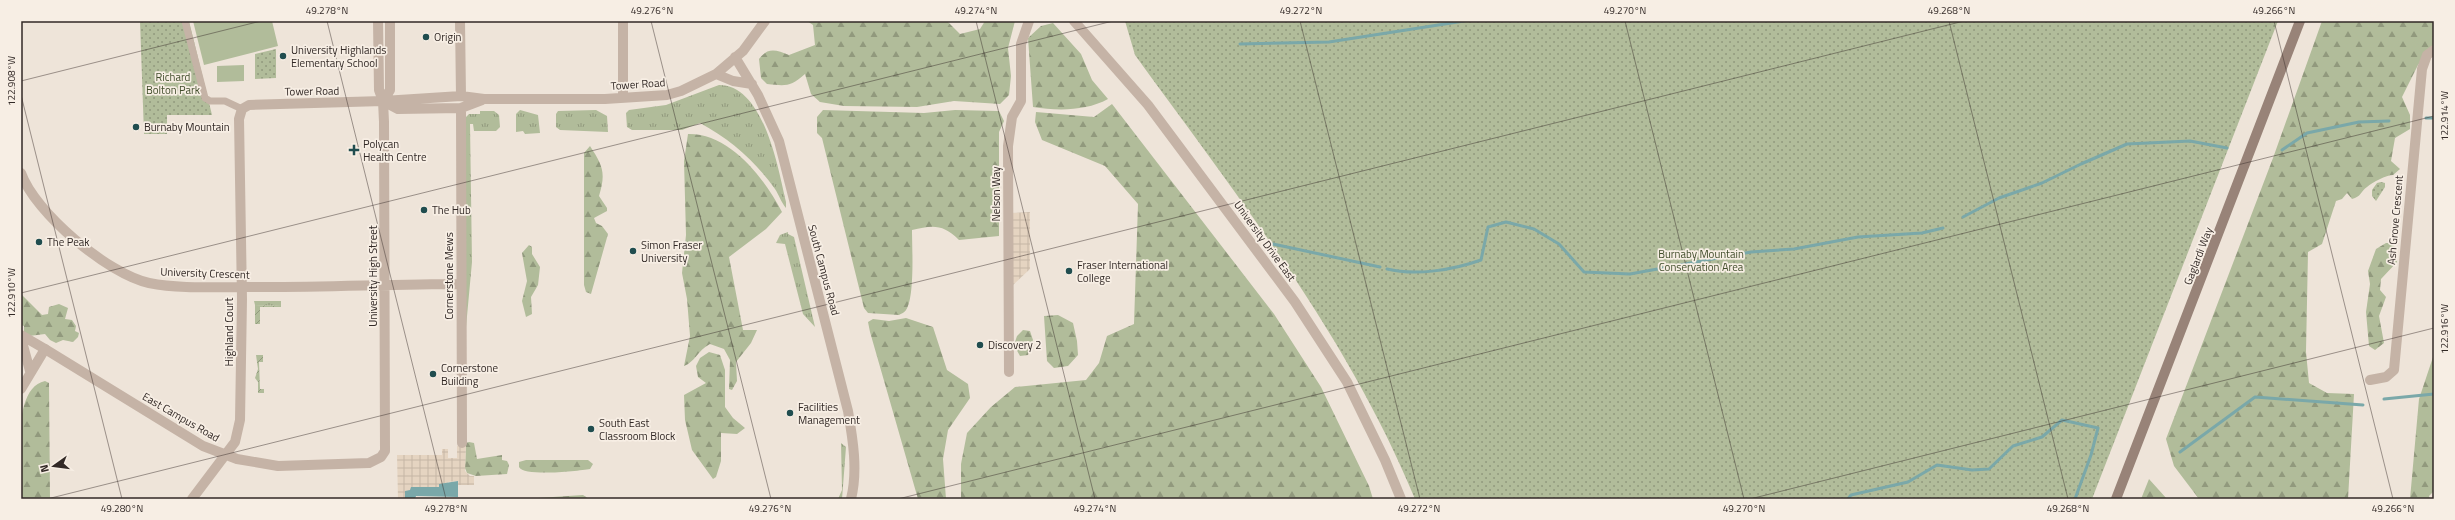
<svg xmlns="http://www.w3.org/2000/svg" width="2455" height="520" font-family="'Titillium Web',sans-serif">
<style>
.grass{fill:url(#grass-tufts)}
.forest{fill:url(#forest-firs)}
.park{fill:url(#park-dots)}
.garden{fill:url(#garden-furrows)}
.pitch{fill:#b1bc9a}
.plaza{fill:url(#plaza-grid)}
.water{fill:#7aa8a9}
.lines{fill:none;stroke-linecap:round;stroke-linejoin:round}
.stream{stroke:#7aa8a9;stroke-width:3}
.pedestrian{stroke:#c5b3a6;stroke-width:7}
.minor{stroke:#c5b3a6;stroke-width:10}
.tertiary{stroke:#c5b3a6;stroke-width:10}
.secondary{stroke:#988378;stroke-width:10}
.ticks{fill:none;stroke:#322926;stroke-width:1;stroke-opacity:0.45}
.poi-dot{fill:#204d4f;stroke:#f7eee4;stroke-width:1.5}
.labels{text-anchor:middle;stroke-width:3.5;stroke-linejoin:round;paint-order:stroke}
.poi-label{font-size:11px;fill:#322926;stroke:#f7eee4;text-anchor:start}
.park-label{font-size:11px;fill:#424e2c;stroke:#f7eee4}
.street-label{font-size:11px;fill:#322926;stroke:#f7eee4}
.neatline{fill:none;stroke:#322926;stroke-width:1.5}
.ticks-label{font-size:10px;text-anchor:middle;fill:#322926}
</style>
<defs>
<pattern id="grass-tufts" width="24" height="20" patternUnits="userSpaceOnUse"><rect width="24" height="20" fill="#b1bc9a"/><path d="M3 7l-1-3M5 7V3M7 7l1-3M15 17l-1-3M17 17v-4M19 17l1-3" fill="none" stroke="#91997d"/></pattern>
<pattern id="forest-firs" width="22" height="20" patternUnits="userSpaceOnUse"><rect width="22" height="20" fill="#b1bc9a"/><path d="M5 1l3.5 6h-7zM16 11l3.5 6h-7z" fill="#91997d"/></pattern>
<pattern id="park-dots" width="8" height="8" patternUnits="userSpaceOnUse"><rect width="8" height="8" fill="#b1bc9a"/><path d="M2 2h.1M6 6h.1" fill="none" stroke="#91997d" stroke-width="1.8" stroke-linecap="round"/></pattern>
<pattern id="garden-furrows" width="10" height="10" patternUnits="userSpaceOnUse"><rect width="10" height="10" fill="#b1bc9a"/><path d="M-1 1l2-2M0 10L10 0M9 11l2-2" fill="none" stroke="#91997d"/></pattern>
<pattern id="plaza-grid" width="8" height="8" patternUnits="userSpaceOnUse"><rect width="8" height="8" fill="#e5d4c1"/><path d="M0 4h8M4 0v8" fill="none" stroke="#c5b6a6"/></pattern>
</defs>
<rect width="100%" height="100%" fill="#eee4d9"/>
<!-- grass -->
<path class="grass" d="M719,85C764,85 778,168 786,202V208C781,202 779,195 775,189C755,161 730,139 700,123L682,130H632L627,127L626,113L629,110L666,105Z
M520,110L538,115L540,133L525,134L523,131L516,132V114Z
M596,110L607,116L608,132L560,130L556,127V114L558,111Z
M480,111H494L499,115L500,127L496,131H474L473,124H470L472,262L466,327V117L469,114H480Z
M788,232V234L794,237L815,327L803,314L785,244L776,243L780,235Z
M254,301H281V306L255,305Z
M841,443L846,447L842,499H838L842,490Z"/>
<!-- forest -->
<path class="forest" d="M807,21H947L960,34L980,29L985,21H1015L1008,48L1011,76L1009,95L1000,104L954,101L917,107L844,106L820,102L811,94L805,74C790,87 786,86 767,84L761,78L759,59C768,47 776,50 789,55L815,45L813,25Z
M2322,21H2434V45L2418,65L2402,97L2410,115V129L2395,138L2391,161L2400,169L2393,175C2386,175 2373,182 2367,187C2361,191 2361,197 2352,199L2347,193L2342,199L2336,201L2322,244L2308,252L2306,352L2309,383L2327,393L2354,394L2348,499H2199L2174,466L2166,439L2273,158Z
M1053,23L1081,54L1092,80L1108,99C1086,111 1058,111 1033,107L1028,38L1041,26Z
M1112,104L1274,314L1321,387L1369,486L1373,499H961V464L967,433L991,407L1015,387L1086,380L1099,363L1107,336L1134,324L1138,204L1105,166L1042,140L1035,122L1036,112L1094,117Z
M823,110L924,113L955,110L999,111L1004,121L999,132V236L959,240C943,224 933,225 912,230C912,245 915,297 906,310C905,312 901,314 899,315L868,313L864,308L822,138L817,133V117Z
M688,134C730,133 764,178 782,212L766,229L729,257L743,330H757L751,343L736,362L737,381L732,390L729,389L730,360L724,349L710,344C697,351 695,362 684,366L690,336L687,299L682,273L686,235L684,161Z
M590,146C603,166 606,173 599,196L607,208V211L594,218L596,223L602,226L608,234L591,294L586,292L584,285V153Z
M2386,243H2392L2397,250V262L2381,279L2380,290L2386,297L2379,316L2384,343L2375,350L2369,346L2366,312L2370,284L2368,271L2376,249Z
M529,245L532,247V254L540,267L538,285L531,297L532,314L526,317L522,301L527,281L522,253Z
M21,294L42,315L48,314L49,307L59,304L68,308L65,319L72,320L76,326L75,331L79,333L78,337L73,342L63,340L56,343L50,340L45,334L29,336L24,333V326L21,325Z
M1058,315L1073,323L1077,341L1078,355L1068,366L1054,368L1047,361L1044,316Z
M906,318L933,327L947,370L968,384L970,398L948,430L943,459L946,499H918L870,332L868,322L873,319L889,321Z
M1023,330L1030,331L1033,340L1028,355L1020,356L1014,345L1017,336Z
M709,352L720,355L725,370V407L733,418L745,428L737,434L721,433V461L716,477L713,479L692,450L685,420L684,395L706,383L698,377L696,366L700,358Z
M2434,354V491L2429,496L2430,499H2410L2419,399Z
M45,381L49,383L50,499H21C21,472 10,388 45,381Z
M469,442L474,443L477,459L502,455V460L507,461L509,465L507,474L476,476L467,473L465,468L466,443Z
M526,460H588L593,464L590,469C578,471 524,477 519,467V462Z
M2149,479L2167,499H2141Z
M583,495L589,499H523Z"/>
<!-- park -->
<path class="park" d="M140,21H189L212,115H167V134H144Z
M1125,21H2278L2092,499H1415C1348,336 1238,197 1135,55Z
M276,49V78L255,79V54Z
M2381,182L2385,183V187L2376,201L2372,196V190L2377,183Z"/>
<!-- garden -->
<path class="garden" d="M255,305L281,306V307H260V324H255Z
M256,355H263V362H259L260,389H264V393H258V382L255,378L258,369Z"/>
<!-- pitch -->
<path class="pitch" d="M193,21H272L278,46L204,65Z
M244,65V81L217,82V66Z
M160,77L175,79L174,95L159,94Z"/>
<!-- plaza -->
<path class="plaza" d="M1030,212V269L1012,286L1011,213Z
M466,443L465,471L470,476H474V485H458V481L448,482V484L439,487H411V491H405V499H398L397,455H442V449H448V458H457V446Z"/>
<!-- water -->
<path class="water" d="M458,481V497L416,496L415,499H405V491L410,490L411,487H439V484Z"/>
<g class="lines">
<!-- stream -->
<path class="stream" d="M1240,44L1329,42L1464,21
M2426,118H2434
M2282,150L2307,133L2359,122L2389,121
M1963,217L1999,198L2042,183L2081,164L2127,144L2190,141L2227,148
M1273,244L1380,267
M1387,269C1416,276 1453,270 1481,260L1488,227L1506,222L1534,229L1559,244L1584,272L1630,274L1751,252L1794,249L1858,237L1922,233L1943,228
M2384,399L2434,394
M2180,452L2255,397L2363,405
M1848,499L1851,495L1908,482L1937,465L1972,470L1989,469L2013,446L2042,437L2062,420L2098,428L2091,455L2075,499"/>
<!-- pedestrian -->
<path class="pedestrian" d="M185,21L205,98L210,101H225L242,109"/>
<!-- minor -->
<path class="minor" d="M460,21L461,96
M735,57L758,95L779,141L848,411C853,440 858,471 851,499
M716,74L733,81L752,84
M623,98V21
M383,101L398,109L461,108L482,100
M383,101L390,90V21
M461,108L462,443
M21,173C35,213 108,274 149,283C179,289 212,287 243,287C315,288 388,284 460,284
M45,349L203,446L237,459L278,466L369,463L381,457L385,451L384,122L383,101L379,90L378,21
M1009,372L1008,146L1012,117L1021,101V44L1029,21
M2370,380L2386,377L2394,370L2422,69L2427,55L2434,50
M192,499L235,442L240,420L242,299L239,119L242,109L249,105L383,101L461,96L484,99H605L667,95L681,91L716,74L743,51L765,21"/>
<!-- tertiary -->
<path class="tertiary" d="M1074,21L1148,105L1295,302L1347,382L1385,460L1401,499
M21,335L45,349L21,389
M21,338L30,371"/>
<!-- secondary -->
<path class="secondary" d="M2116,499L2300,21"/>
</g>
<!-- ticks -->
<path class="ticks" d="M327,21L446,499M651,21L771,499M976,21L1095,499M1300,21L1420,499M1625,21L1744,499M1949,21L2068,499M2274,21L2393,499M21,81L261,21M21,95L122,499M21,293L1113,21M47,499L1964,21M898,499L2434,116M1750,499L2434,328"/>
<!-- markers -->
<g class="poi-dot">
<circle cx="426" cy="37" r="4"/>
<circle cx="283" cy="56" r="4"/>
<circle cx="136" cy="127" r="4"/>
<path d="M352 144h4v4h4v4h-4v4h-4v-4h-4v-4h4z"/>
<circle cx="424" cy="210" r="4"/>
<circle cx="39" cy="242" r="4"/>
<circle cx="633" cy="251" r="4"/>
<circle cx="1069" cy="271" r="4"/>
<circle cx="980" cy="345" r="4"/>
<circle cx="433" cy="374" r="4"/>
<circle cx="790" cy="413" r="4"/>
<circle cx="591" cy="429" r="4"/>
</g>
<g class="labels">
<!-- poi labels -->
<g class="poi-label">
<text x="434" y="41">Origin</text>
<text x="291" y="54">University Highlands<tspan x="291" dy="13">Elementary School</tspan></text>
<text x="144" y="131">Burnaby Mountain</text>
<text x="363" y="148">Polycan<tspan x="363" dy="13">Health Centre</tspan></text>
<text x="432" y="214">The Hub</text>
<text x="47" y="246">The Peak</text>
<text x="641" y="249">Simon Fraser<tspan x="641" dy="13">University</tspan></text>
<text x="1077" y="269">Fraser International<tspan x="1077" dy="13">College</tspan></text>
<text x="988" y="349">Discovery 2</text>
<text x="441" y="372">Cornerstone<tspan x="441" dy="13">Building</tspan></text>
<text x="798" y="411">Facilities<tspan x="798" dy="13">Management</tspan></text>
<text x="599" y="427">South East<tspan x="599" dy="13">Classroom Block</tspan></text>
</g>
<!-- park labels -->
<g class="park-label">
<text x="173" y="81">Richard<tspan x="173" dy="13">Bolton Park</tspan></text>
<text x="1701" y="258">Burnaby Mountain<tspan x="1701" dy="13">Conservation Area</tspan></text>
</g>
<!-- street labels -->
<g class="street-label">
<text transform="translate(638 84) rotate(-4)" y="4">Tower Road</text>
<text transform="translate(312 91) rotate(-1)" y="4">Tower Road</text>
<text transform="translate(996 194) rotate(-90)" y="4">Nelson Way</text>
<text transform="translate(2395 220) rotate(-85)" y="4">Ash Grove Crescent</text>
<text transform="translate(1265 241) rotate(54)" y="4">University Drive East</text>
<text transform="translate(2198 256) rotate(-69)" y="4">Gaglardi Way</text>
<text transform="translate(824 270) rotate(75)" y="4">South Campus Road</text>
<text transform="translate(205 273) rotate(2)" y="4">University Crescent</text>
<text transform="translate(373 276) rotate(-90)" y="4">University High Street</text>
<text transform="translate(449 276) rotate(-90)" y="4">Cornerstone Mews</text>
<text transform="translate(229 332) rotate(-90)" y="4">Highland Court</text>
<text transform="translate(181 417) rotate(30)" y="4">East Campus Road</text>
</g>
</g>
<!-- border -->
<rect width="2455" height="520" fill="none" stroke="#f7eee4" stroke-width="44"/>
<!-- north arrow -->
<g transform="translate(54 466) rotate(256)" stroke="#f7eee4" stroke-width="3" paint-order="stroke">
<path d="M0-3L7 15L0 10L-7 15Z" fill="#322926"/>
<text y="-6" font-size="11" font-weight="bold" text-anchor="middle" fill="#322926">N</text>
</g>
<rect x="22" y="22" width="2411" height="476" class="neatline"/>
<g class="ticks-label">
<text x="327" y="14">49.278°N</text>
<text x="652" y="14">49.276°N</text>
<text x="976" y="14">49.274°N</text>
<text x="1301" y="14">49.272°N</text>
<text x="1625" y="14">49.270°N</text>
<text x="1949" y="14">49.268°N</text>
<text x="2274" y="14">49.266°N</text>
<text transform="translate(11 81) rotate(-90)" y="4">122.908°W</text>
<text transform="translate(2444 116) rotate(-90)" y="4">122.914°W</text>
<text transform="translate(11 293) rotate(-90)" y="4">122.910°W</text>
<text transform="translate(2444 329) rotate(-90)" y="4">122.916°W</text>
<text x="122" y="512">49.280°N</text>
<text x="446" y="512">49.278°N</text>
<text x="770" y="512">49.276°N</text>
<text x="1095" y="512">49.274°N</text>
<text x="1419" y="512">49.272°N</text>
<text x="1744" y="512">49.270°N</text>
<text x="2068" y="512">49.268°N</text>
<text x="2393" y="512">49.266°N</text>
</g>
</svg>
